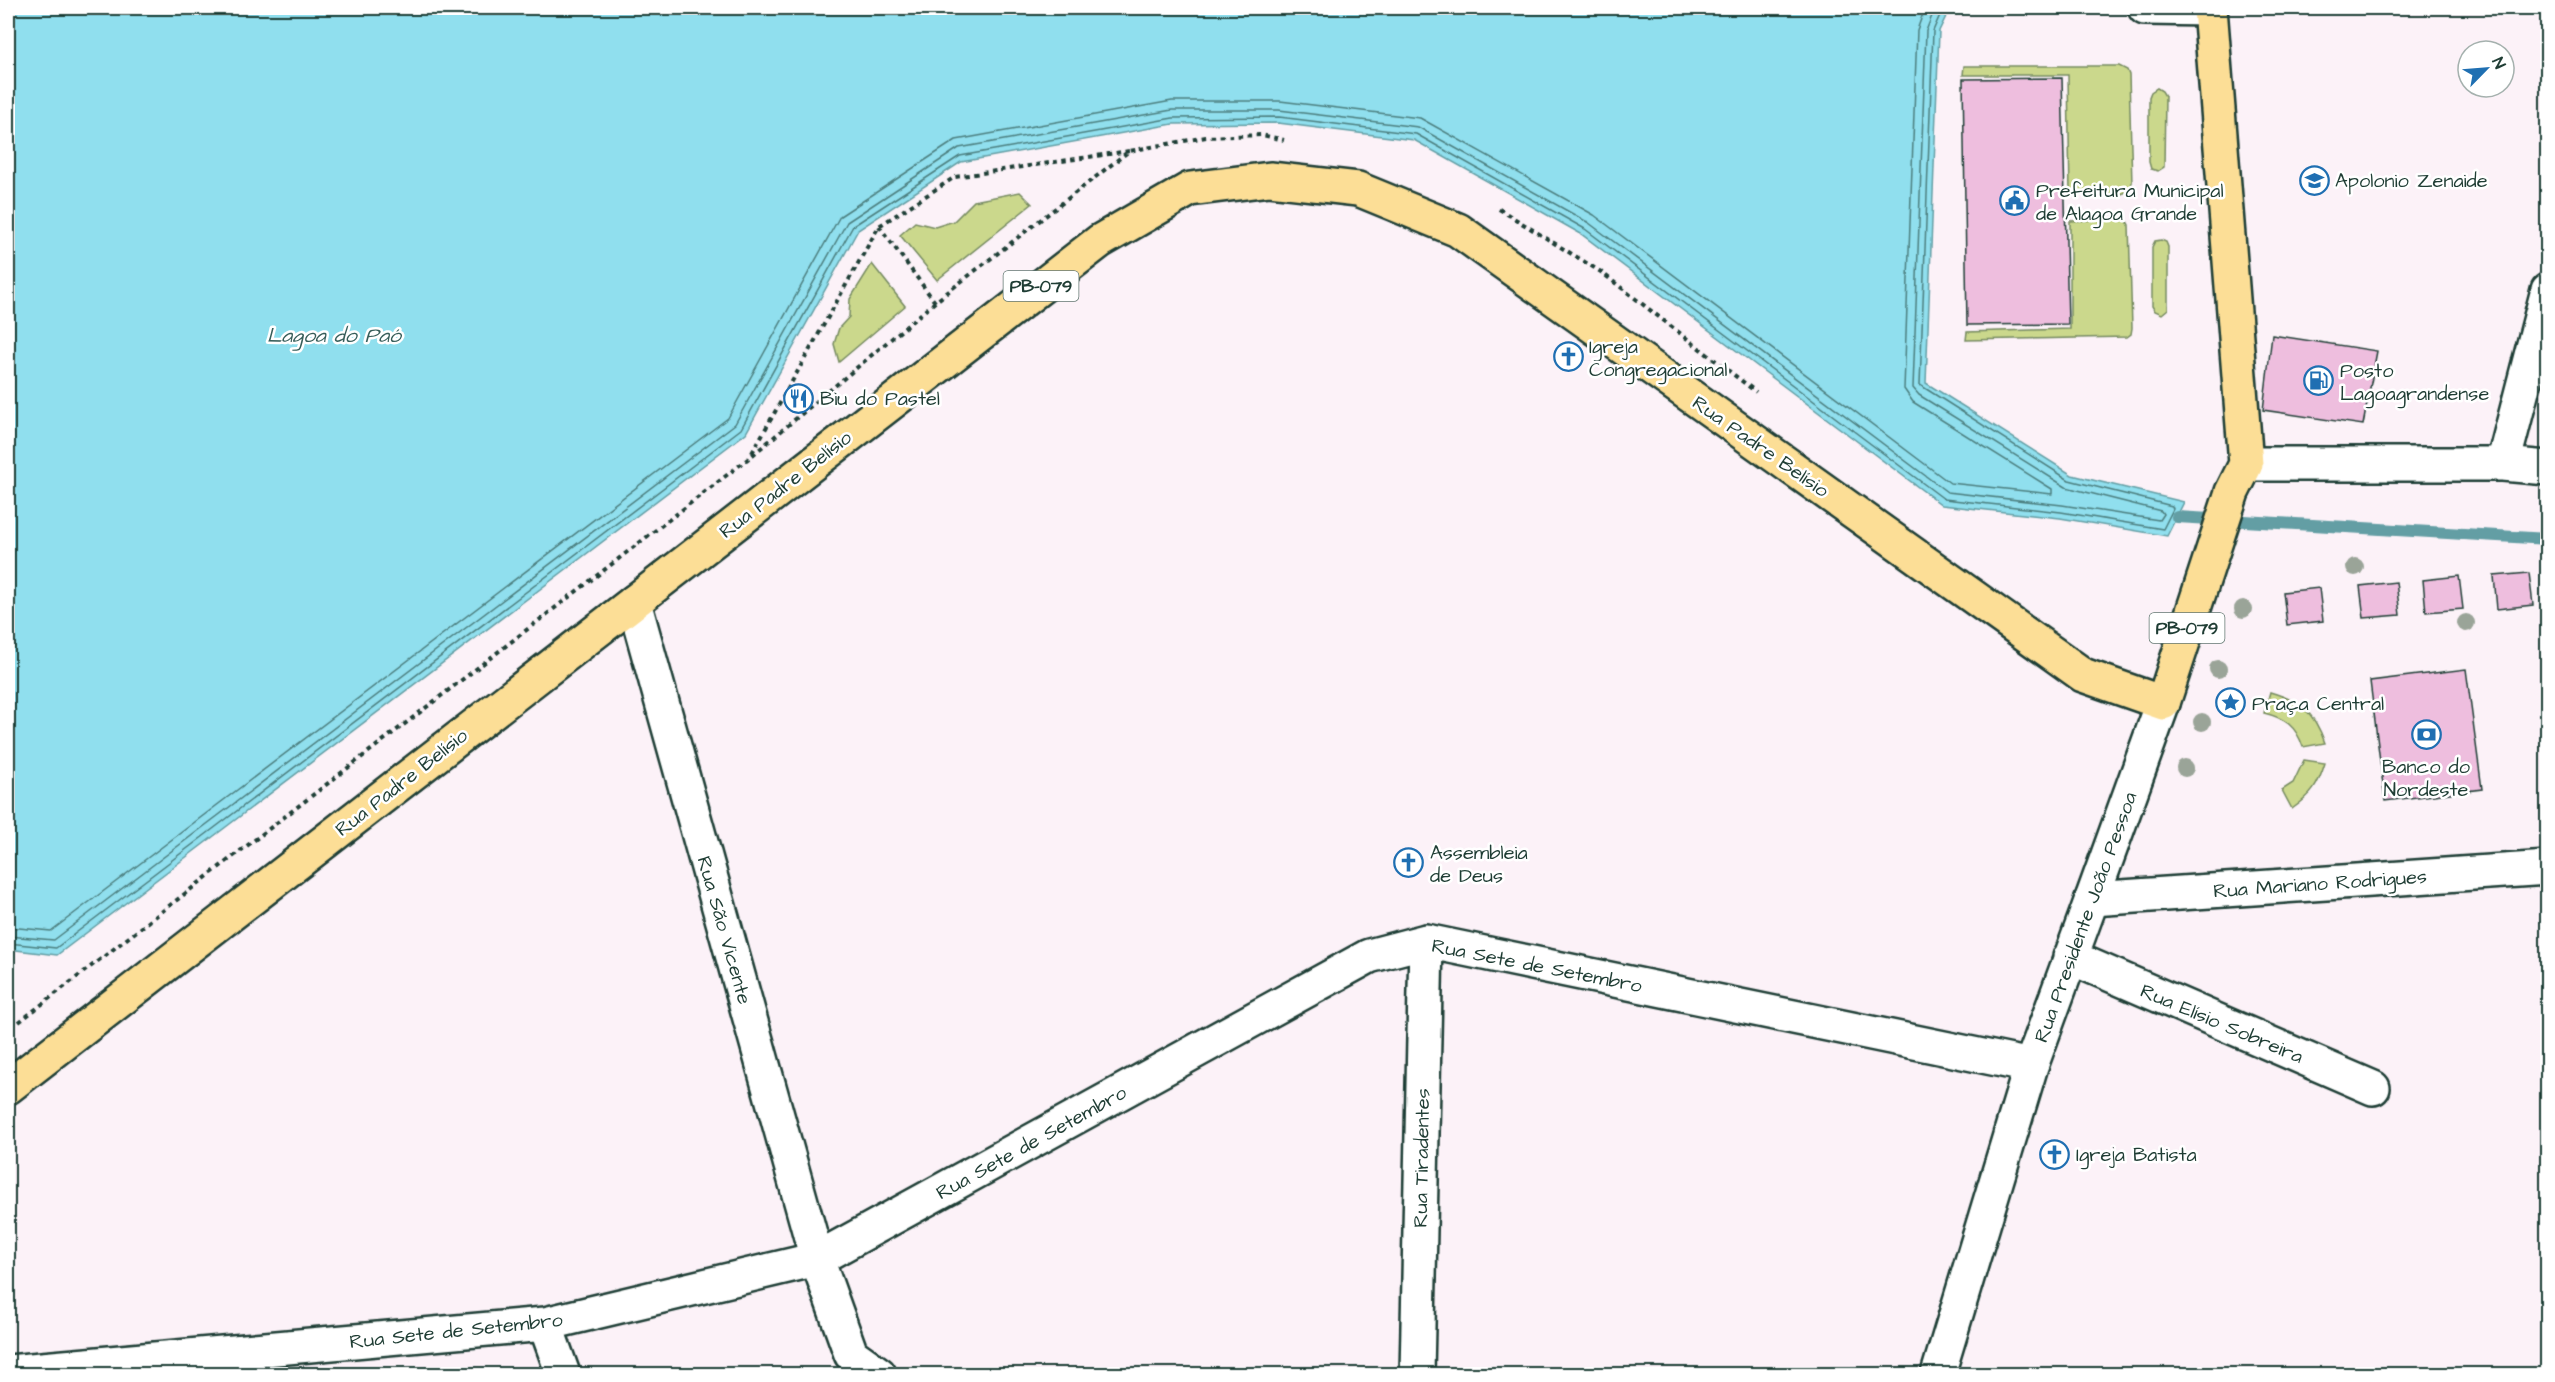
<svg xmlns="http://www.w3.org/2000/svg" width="2555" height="1382" font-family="'Architects Daughter',sans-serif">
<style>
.green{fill:#cbd88c;stroke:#758a60;stroke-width:1.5}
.water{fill:#90dfee;stroke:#639ea4;stroke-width:1.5}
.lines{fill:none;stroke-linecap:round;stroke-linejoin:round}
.shore{stroke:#4c7e7e;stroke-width:1.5}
.stream{stroke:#639ea4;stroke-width:12}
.building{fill:#eebede;stroke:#1f3d34;stroke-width:1.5}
.minor-casing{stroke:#1f3d34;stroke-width:38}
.tertiary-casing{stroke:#1f3d34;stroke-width:38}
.primary-casing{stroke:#1f3d34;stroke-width:38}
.path{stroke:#1f3d34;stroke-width:4;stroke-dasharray:4.5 4.5;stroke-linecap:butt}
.minor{stroke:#fff;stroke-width:33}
.tertiary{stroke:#fff;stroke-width:33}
.primary{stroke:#fcde96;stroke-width:33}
.tree{fill:#9aa498}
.labels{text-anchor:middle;stroke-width:5;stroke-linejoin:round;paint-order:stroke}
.shield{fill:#fff;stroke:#627771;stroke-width:1.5}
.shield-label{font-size:18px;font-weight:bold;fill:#1f3d34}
.poi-label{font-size:20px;fill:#1f3d34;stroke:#fff;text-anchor:start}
.street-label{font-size:20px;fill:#1f3d34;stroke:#fff}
.water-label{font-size:21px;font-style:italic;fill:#365d59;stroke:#fff}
</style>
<rect width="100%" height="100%" fill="#fcf2f8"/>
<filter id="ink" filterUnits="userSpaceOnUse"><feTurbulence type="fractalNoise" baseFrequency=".0167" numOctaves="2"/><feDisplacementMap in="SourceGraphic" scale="12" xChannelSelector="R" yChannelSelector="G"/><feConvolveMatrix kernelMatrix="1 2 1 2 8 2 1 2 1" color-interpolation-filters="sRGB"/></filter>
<g filter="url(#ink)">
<!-- green -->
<path class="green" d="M1964,66H2119L2127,70L2129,75L2132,185L2129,191L2119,195L2070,194L2068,75H1963Z
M2157,88L2162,91L2165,96L2164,167L2158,171L2151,169L2149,162V97L2151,92Z
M1020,192L1032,204L937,280L900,235L915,222L935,227L954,221L974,201Z
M2122,219L2127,221L2129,225L2132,328L2131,334L2127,337L1966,340L1967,332L2070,329V221Z
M2161,240L2166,242L2168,247V309L2162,314L2155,311L2152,306V247L2155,241Z
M872,264L905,306L839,362L834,344L839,328L849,317L850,299Z
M2270,692C2301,701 2314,712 2325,743L2303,747C2296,726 2285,718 2264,713Z
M2304,760L2325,763C2318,786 2312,795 2292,809L2282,790L2293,783Z"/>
<!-- water -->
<path class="water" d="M8,8H1950L1939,31L1926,383L2072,475L2184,502L2167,536L2060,518L1942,505L1581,234L1414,140L1278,123L1173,124L961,162L858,230L746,433L57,955L8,949Z"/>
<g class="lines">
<!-- shore -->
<path class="shore" d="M8,927L51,931L728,418L840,216L956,140L1172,101H1280L1420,118L1594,215L1950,483L2052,494V489L1913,402L1904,389L1917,30L1925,8
M8,936L54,940L735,424L847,222L959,148L1172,110H1279L1418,127L1589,223L1947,492L2062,505L2159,520L2163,514L2161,511L2066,487L1919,395L1913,388L1926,31L1935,8
M8,943L56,948L741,429L853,226L960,156L1173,118L1279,117L1416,134L1585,229L1944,499L2061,512L2163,529L2173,509L2172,506L2069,480L1920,385L1933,31L1943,8"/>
<!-- stream -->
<path class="stream" d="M2177,517L2548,539"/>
</g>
<!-- building -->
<path class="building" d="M2062,78L2068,324L1967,325L1963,79Z
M2272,335L2377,351L2363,425L2263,410Z
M2529,573L2533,605L2497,609L2494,576Z
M2459,576L2463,609L2426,612L2423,580Z
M2396,582L2400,615L2364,618L2360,586Z
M2319,588L2323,621L2287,625L2283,592Z
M2466,669L2482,789L2385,801L2370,681Z"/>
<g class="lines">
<defs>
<path id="minor" d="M2145,8L2210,9
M2246,464H2503L2548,468
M2503,464L2548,290
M634,602L817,1259L851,1354L879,1374
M2070,957L2373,1088
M545,1324L563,1374
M8,1372L545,1324L817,1259L1369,956L1426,941L2031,1066
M1417,1374L1426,941
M1938,1374L2031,1066L2092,899"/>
<path id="tertiary" d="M2163,703L2092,899L2548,868"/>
<path id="primary" d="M8,1087L1100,241L1190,189L1270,179L1358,189L1458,230L2083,675L2163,703L2232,492L2246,464L2210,8"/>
</defs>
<!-- minor casing -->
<use href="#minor" class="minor-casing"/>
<!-- tertiary casing -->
<use href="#tertiary" class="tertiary-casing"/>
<!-- primary casing -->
<use href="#primary" class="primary-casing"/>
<!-- path -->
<path class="path" d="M1499,209L1601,272L1756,392
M879,226L935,302
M752,453L879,226L955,177L1129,151
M19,1022L749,458L935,302L1129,151L1206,137L1262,135L1284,140"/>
<!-- minor -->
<use href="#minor" class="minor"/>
<!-- tertiary -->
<use href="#tertiary" class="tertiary"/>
<!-- primary -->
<use href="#primary" class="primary"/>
</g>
<!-- trees -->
<g class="tree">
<circle cx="2355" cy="567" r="9"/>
<circle cx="2243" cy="609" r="9"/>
<circle cx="2466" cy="623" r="9"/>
<circle cx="2218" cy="669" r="9"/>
<circle cx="2202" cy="722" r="9"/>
<circle cx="2185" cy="768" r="9"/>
</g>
</g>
<!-- icons -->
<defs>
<symbol id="school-ring" viewBox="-11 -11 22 22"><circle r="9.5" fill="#fff" stroke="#1f6fb2" stroke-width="1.5"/><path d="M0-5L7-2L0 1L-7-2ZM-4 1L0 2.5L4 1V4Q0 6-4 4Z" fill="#1f6fb2"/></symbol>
<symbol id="civic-ring" viewBox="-11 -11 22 22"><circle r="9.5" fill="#fff" stroke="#1f6fb2" stroke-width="1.5"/><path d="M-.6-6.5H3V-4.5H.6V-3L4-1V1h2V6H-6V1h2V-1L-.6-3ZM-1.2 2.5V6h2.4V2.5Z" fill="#1f6fb2"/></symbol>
<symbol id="church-ring" viewBox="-11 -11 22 22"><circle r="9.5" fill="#fff" stroke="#1f6fb2" stroke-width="1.5"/><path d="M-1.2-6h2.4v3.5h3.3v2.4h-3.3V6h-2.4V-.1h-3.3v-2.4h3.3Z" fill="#1f6fb2"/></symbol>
<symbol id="fuel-ring" viewBox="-11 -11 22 22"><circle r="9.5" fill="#fff" stroke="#1f6fb2" stroke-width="1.5"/><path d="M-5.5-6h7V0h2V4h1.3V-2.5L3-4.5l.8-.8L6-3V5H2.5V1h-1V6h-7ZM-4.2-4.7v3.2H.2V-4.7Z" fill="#1f6fb2"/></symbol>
<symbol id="restaurant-ring" viewBox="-11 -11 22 22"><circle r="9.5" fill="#fff" stroke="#1f6fb2" stroke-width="1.5"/><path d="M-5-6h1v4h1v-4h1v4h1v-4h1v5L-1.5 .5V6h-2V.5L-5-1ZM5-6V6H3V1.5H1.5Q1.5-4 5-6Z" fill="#1f6fb2"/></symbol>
<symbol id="sight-ring" viewBox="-11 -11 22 22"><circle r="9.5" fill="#fff" stroke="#1f6fb2" stroke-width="1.5"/><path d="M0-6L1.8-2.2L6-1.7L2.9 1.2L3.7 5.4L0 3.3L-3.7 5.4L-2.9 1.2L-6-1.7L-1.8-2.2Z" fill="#1f6fb2"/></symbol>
<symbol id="bank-ring" viewBox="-11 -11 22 22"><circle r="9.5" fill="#fff" stroke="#1f6fb2" stroke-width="1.5"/><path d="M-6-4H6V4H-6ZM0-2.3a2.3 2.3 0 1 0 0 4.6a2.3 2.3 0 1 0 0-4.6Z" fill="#1f6fb2"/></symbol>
</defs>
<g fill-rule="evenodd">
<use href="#school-ring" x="2298" y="164" width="33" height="33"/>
<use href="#civic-ring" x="1998" y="184" width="33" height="33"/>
<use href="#church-ring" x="1552" y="340" width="33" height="33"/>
<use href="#fuel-ring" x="2302" y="364" width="33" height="33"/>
<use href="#restaurant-ring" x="782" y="382" width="33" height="33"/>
<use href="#sight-ring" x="2214" y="686" width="33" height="33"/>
<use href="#bank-ring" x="2410" y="718" width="33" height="33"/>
<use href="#church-ring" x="1392" y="846" width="33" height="33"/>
<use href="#church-ring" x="2038" y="1138" width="33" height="33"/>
</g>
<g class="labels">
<!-- shield labels -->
<g class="shield">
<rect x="1003.5" y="271" width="75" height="30" rx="4.5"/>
<rect x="2149.5" y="613" width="75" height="30" rx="4.5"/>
</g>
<g class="shield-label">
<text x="1041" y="292">PB-079</text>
<text x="2187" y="634">PB-079</text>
</g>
<!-- poi labels -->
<g class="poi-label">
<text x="2335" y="187">Apolonio Zenaide</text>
<text x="2036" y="197">Prefeitura Municipal<tspan x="2036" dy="23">de Alagoa Grande</tspan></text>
<text x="1589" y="353">Igreja<tspan x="1589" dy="23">Congregacional</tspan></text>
<text x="2340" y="377">Posto<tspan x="2340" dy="23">Lagoagrandense</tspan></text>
<text x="820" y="405">Biu do Pastel</text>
<text x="2252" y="710">Praça Central</text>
<text x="2426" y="773" text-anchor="middle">Banco do<tspan x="2426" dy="23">Nordeste</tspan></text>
<text x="1430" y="859">Assembleia<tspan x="1430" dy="23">de Deus</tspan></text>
<text x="2076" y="1161">Igreja Batista</text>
</g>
<!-- street labels -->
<g class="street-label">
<text transform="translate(1761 446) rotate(35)" y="7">Rua Padre Belísio</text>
<text transform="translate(785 484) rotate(-38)" y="7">Rua Padre Belísio</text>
<text transform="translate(401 782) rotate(-38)" y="7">Rua Padre Belísio</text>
<text transform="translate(2320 883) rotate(-4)" y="7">Rua Mariano Rodrigues</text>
<text transform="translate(2085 917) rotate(-70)" y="7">Rua Presidente João Pessoa</text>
<text transform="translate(725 930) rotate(74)" y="7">Rua São Vicente</text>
<text transform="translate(1537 965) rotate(11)" y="7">Rua Sete de Setembro</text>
<text transform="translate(2222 1023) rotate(23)" y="7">Rua Elísio Sobreira</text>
<text transform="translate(1031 1142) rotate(-29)" y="7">Rua Sete de Setembro</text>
<text transform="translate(1421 1158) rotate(-89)" y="7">Rua Tiradentes</text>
<text transform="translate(456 1330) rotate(-6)" y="7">Rua Sete de Setembro</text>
</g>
<!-- water labels -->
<g class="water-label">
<text x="334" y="342">Lagoa do Paó</text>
</g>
</g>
<!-- margin -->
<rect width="2555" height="1382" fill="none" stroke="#fff" stroke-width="30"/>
<rect x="15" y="15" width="2525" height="1352" fill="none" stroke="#1f3d34" stroke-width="2" filter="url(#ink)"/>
<!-- north arrow -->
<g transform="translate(2486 69) rotate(65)"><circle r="28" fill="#ffffff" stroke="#a5b1ae" stroke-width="1.5"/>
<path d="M0-4.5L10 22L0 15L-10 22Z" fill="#1f6fb2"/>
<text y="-9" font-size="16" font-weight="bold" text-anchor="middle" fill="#1f3d34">N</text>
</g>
</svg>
